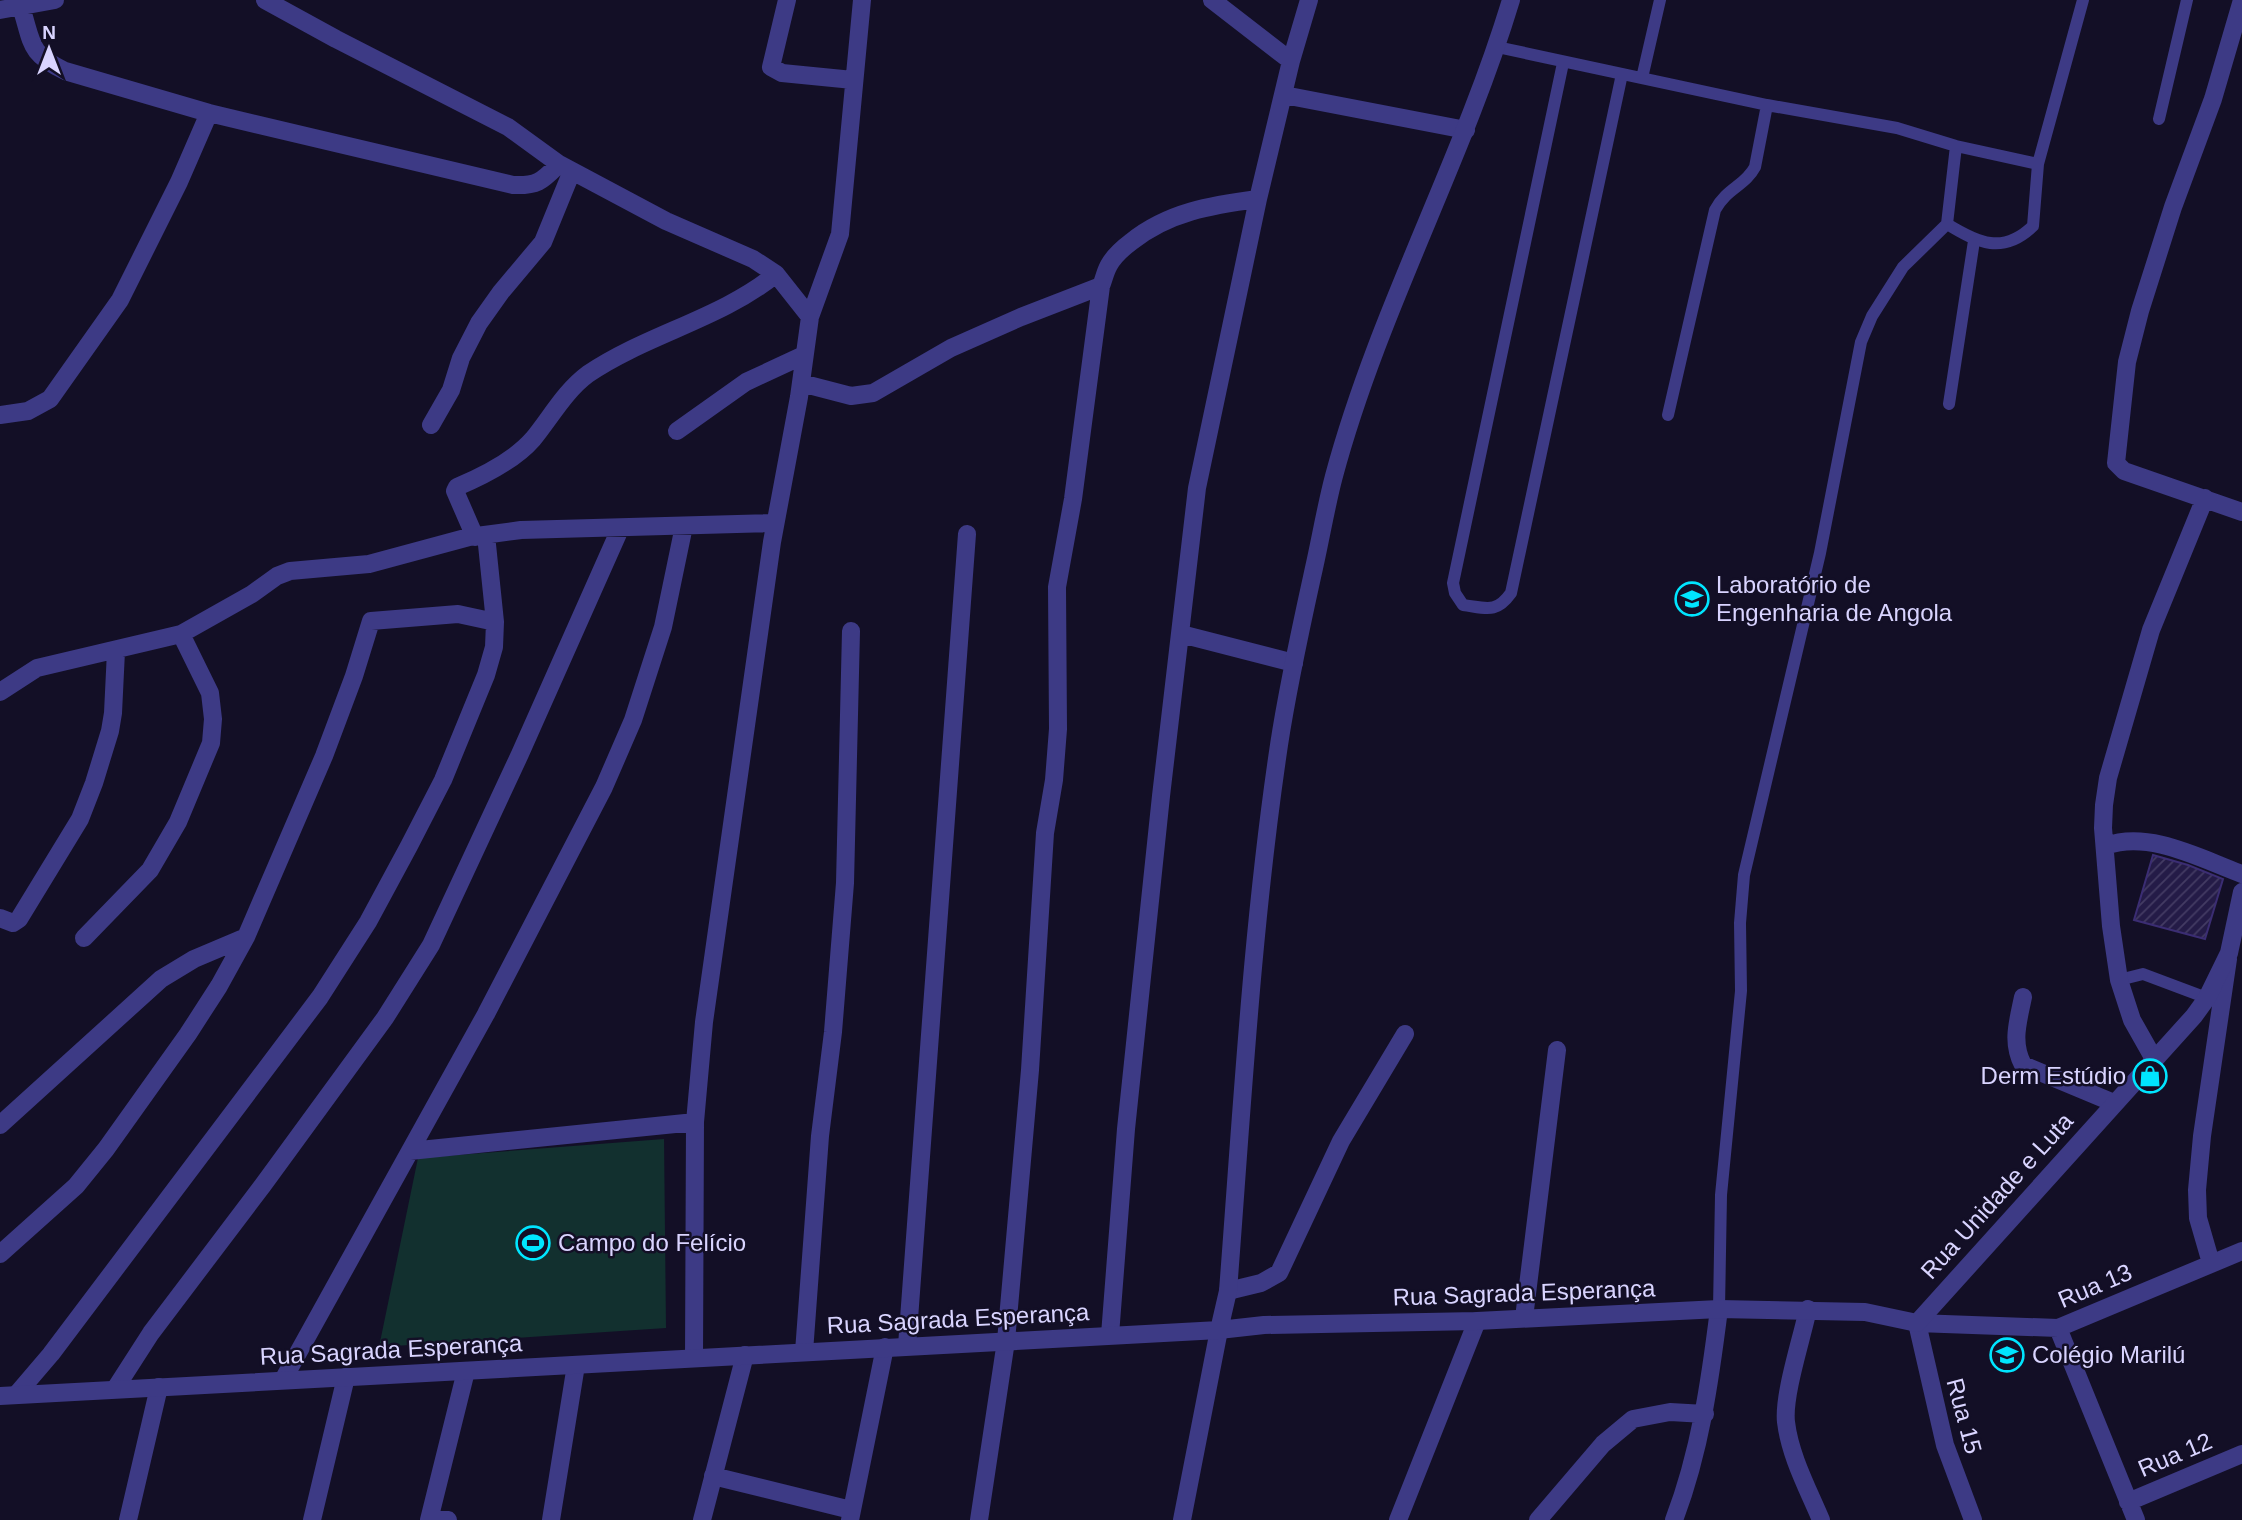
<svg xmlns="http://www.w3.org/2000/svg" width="2242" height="1520" font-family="Helvetica,sans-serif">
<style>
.grass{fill:#12302f}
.building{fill:url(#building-hatch);stroke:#3b2d73;stroke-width:2}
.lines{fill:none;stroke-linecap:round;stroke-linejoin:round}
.service{stroke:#3d3a85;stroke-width:12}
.minor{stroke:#3d3a85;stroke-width:18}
.tertiary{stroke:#3d3a85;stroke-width:18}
.labels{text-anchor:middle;stroke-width:5;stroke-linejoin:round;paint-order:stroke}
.poi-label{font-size:24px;fill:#d9d4ff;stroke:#130f26;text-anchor:start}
.street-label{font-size:24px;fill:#d9d4ff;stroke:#130f26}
</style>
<defs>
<pattern id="building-hatch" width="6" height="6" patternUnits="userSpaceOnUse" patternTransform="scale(1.75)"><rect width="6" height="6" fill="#241b47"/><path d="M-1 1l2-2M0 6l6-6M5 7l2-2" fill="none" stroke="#433b63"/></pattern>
</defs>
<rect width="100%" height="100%" fill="#130f26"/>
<!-- grass -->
<path class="grass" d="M664,1139L666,1328L379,1347L418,1158Z"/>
<!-- building -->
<path class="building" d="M2153,855L2188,865L2223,879L2205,939L2134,920Z"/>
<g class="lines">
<!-- service -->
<path class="service" d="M1497,47L1767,105L1897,128L1956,146L2038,164
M1563,63L1453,583L1455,593L1463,605C1486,608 1496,614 1511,593L1622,74
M1642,78L1660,0
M2159,119L2187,0
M1947,224C1978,243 2003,255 2033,226L2038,164L2083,0
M1949,404L1974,241
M1668,415L1715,210C1727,188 1745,186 1755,167L1767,105
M2119,980L2143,974L2207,998
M1719,1309L1721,1195L1741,991L1740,923L1744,875L1820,553L1861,342L1872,316L1903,267L1947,224L1956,146"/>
<!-- minor -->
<path class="minor" d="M265,0L336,39L508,127L559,164L666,221L753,259L776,274L810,317
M787,0L771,67L782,73L853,80
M1212,0L1291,61
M2242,0L2213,99L2173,207L2140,311L2127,362L2116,463L2124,471L2242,512
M21,7C33,44 28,53 65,71L209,113L513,185C538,186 542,181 559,164
M0,10L55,0
M1284,95L1466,130
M801,383L851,396L873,393L951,348L1021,317L1101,286
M0,415L28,411L50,399L120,300L179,182L209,113
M431,425L451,390L461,358L479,323L501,292L543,242L572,171
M677,431L746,382L804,355
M475,537L455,491L457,487C483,476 514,461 533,439C551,417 565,391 588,374C647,334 721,319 776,274
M1181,634L1294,663
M0,692L37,668L181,634L252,594L277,576L290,571L369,564L469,537L521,530L775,523
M2106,846C2149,830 2201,859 2242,874
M0,918L13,923L19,919L80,819L94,783L110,731L113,713L116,651
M84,938L150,870L178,822L211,743L213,719L210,693L181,634
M2023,997C2018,1022 2011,1042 2023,1065L2114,1103
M2154,1059L2132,1020L2119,980L2111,926L2103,828L2104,805L2108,778L2151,630L2205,498
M0,1125L161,979L194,959L246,937
M410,1151L695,1122
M0,1254L76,1186L106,1149L188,1034L219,986L246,937L324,756L354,676L371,621L458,614L495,622
M2211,1263L2198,1218L2197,1190L2202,1136L2228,959
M1228,1291L1261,1283L1279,1273L1341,1141L1405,1034
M1808,1309C1802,1338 1783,1395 1786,1422C1790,1456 1808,1489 1821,1520
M1524,1318L1557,1050
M2058,1328L2136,1520
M1110,1335L1126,1129L1161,796L1197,488L1258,199L1291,61L1309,0
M907,1346L967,534
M804,1352L820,1136L833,1032L845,883L851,631
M694,1358L695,1122L704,1022L772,542L799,397L810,317L840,234L862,0
M283,1380L486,1014L604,787L633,720L663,627L684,526
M115,1389L151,1333L263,1185L385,1018L431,945L520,754L620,529
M16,1395L51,1354L320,997L368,922L409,846L443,780L486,675L494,647L495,622L486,535
M713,1476L851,1510
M2128,1502L2242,1454
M430,1518L448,1520
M128,1520L159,1387
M312,1520L346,1377
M429,1520L466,1371
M551,1520L576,1365
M702,1520L745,1355
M850,1520L885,1347
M979,1520L1006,1341L1030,1070L1045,833L1054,780L1058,729L1057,587L1073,499L1101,286C1104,279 1105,272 1109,265C1114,256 1123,248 1131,242C1168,212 1212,205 1258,199
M1182,1520L1219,1330
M1398,1520L1477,1321
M1538,1520L1603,1444L1633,1419L1670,1412L1705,1414
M1674,1520C1700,1452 1710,1381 1719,1309
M1973,1520L1945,1445L1917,1323L2058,1328L2242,1251"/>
<!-- tertiary -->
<path class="tertiary" d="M1219,1330L1228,1291C1242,1109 1252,926 1279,745C1288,685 1301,627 1314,568C1321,537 1326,506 1334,476C1378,312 1462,162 1511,0
M0,1396L1219,1330L1264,1325L1477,1321L1719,1309L1865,1312L1917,1323L2194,1016L2207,998L2229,953L2242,892"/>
</g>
<!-- icons -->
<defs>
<symbol id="university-ring" viewBox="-11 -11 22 22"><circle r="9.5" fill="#130f26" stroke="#00e5ff" stroke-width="1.5"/><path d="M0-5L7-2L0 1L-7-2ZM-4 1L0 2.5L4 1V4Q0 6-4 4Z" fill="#00e5ff"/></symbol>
<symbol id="shop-ring" viewBox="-11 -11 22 22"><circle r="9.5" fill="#130f26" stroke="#00e5ff" stroke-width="1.5"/><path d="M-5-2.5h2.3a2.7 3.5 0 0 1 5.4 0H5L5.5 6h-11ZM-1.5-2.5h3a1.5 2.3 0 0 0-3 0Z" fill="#00e5ff"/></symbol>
<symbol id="stadium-ring" viewBox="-11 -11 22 22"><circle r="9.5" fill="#130f26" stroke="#00e5ff" stroke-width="1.5"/><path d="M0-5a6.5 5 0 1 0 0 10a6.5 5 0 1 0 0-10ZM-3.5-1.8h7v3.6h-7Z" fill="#00e5ff"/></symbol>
</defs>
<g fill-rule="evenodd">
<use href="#university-ring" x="1673" y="580" width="38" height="38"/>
<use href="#shop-ring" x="2131" y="1057" width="38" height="38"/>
<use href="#stadium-ring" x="514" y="1224" width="38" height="38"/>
<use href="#university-ring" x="1988" y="1336" width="38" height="38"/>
</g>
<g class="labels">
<!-- poi labels -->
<g class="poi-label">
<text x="1716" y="593">Laboratório de<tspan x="1716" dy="28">Engenharia de Angola</tspan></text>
<text x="2126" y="1084" text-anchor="end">Derm Estúdio</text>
<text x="558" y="1251">Campo do Felício</text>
<text x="2032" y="1363">Colégio Marilú</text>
</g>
<!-- street labels -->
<g class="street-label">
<text transform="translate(1997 1196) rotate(-48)" y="8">Rua Unidade e Luta</text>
<text transform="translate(2095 1286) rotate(-23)" y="8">Rua 13</text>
<text transform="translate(1524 1293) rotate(-2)" y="8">Rua Sagrada Esperança</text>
<text transform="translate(958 1319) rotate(-3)" y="8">Rua Sagrada Esperança</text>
<text transform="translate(391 1350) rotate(-3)" y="8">Rua Sagrada Esperança</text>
<text transform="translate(1964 1416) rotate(75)" y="8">Rua 15</text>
<text transform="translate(2175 1455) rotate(-23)" y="8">Rua 12</text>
</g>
</g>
<!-- north arrow -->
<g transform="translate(49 49)" stroke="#130f26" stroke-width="5" paint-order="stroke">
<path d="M0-5L12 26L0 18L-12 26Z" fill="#d9d4ff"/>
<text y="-10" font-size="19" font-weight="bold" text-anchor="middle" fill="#d9d4ff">N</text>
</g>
</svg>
